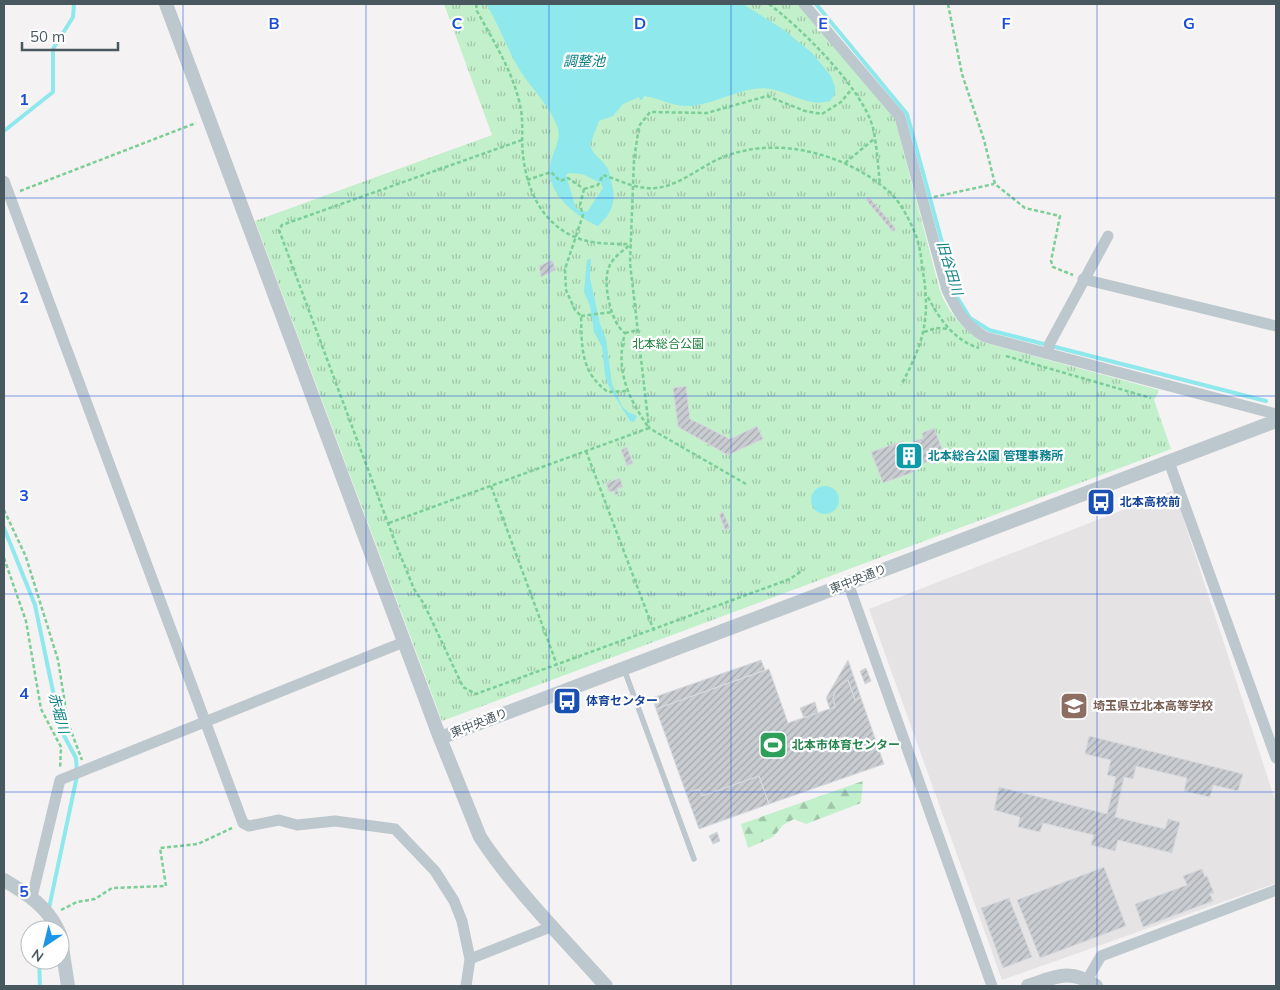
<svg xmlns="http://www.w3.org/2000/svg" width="1280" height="990" font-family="Mulish,'Noto Sans JP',sans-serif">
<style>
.education{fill:#e5e3e4}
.forest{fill:url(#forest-firs)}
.park{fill:url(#park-tufts)}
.water{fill:#8fe8ec;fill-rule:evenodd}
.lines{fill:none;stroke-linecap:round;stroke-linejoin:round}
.stream{stroke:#8fe8ec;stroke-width:4}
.building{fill:url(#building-hatch);stroke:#d6d9dd}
.path{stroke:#7ace96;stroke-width:2.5;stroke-dasharray:4 2.5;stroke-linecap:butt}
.service{stroke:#bdc8ce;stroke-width:5.5}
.minor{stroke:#bdc8ce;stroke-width:11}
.tertiary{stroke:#bdc8ce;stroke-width:14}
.grid{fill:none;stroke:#1d4ed8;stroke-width:1;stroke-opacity:0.55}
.labels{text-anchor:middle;stroke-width:4.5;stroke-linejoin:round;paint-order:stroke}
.park-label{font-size:12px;fill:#19813b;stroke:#fff}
.culture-label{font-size:12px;font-weight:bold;fill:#0d838f;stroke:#fff;text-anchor:start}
.transit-label{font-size:12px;font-weight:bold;fill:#164399;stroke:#fff;text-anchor:start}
.street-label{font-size:12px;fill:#49585f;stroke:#fff}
.education-label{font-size:12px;font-weight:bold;fill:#785e54;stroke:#fff;text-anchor:start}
.leisure-label{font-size:12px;font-weight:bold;fill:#27864d;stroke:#fff;text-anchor:start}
.water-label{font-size:14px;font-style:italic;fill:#0f8286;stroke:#fff}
.grid-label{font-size:16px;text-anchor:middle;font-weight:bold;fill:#1d4ed8;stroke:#fff;stroke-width:4.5;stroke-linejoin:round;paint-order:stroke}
</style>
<defs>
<pattern id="forest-firs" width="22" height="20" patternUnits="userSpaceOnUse" patternTransform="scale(1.25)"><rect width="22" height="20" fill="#c2f0cb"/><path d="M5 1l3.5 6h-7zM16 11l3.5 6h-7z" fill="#a0c5a8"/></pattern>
<pattern id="park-tufts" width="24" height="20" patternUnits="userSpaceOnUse" patternTransform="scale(1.25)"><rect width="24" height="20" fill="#c2f0cb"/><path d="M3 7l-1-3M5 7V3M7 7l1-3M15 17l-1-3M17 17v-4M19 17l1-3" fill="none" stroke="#a0c5a8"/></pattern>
<pattern id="building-hatch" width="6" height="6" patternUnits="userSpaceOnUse" patternTransform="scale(1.25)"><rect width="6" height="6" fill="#c9cdd1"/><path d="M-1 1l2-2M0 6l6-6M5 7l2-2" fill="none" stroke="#a5a9ad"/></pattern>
</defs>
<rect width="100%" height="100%" fill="#f4f2f2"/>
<!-- education -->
<path class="education" d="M1174,490L1276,803V883L1002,980L869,609Z"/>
<!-- forest -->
<path class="forest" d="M863,781L861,803L806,824L794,819L783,825L773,837L748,848L741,824Z"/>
<!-- park -->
<path class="park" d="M444,4H798L895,119L940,291C949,314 962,327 982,342L1159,390L1154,400L1171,449L442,721L255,221L492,135Z"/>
<!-- water -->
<path class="water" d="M486,4H743L784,30L812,53L831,76L835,87V94L830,101C807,107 792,93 771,89C744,84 716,105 689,106C674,107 659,98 644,96L642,100H640L639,97L623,104L613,116L599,121L590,145C595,158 599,156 606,166C609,169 610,176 611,181C617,200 613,212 598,226C576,216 547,194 550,167C551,153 563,140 557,126C550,106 532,89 521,72C507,50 500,26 486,4ZM569,173L582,174L601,183L603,188L587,212L576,209L566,175Z
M591,259L590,278L600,324L606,339L612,384L622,406L628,412L637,416L634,422L630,421L608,385L605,375L602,347L594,332L590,306L584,292L587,260Z
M811 500a14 14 0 1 1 28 0a14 14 0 1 1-28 0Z"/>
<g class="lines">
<!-- stream -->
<path class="stream" d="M816,4L907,114L957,297L970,318L989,330L1266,401
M4,131L53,92V49L73,17L74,4
M4,528L35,605L61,730L76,758L77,776L49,908
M44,930L47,918
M39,960L40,986"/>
</g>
<!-- building -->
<path class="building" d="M869,197L896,229L893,232L866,200Z
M552,260L556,270L541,277L539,266Z
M686,386L690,419L730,439L757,426L763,439L728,455L678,427L673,388Z
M934,428L946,459L933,464L932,460L913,467L914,472L883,483L871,452L903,441L904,445L923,438L922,433Z
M627,447L633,463L627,466L621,450Z
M620,478L623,487L617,489L619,494L615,495L614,491L609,492L606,483Z
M723,512L730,528L725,530L719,514Z
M761,660L765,670L656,709L652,698Z
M848,660L861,698L855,700L848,680L841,684L836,690L833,698L835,707L830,709L826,698Z
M866,668L871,681L865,684L860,671Z
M769,669L788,723L835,707L833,698L836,690L841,684L848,680L855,700L861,698L884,764L769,804L759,776L702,796L699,789L686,793L656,709Z
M815,702L818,713L804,718L800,708Z
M1089,736L1243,774L1238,791L1213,785L1210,797L1184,791L1187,778L1136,766L1133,779L1124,777L1115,817L1165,829L1168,819L1180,822L1172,853L1118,840L1115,851L1091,845L1094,835L1043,823L1040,832L1018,827L1020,817L994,810L999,787L1107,814L1116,777L1107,775L1111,760L1085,754Z
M759,776L769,804L699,829L686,793L699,789L702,796Z
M717,832L720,841L713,844L709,836Z
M1104,867L1126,926L1040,958L1017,900Z
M1202,869L1205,877L1207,876L1214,893L1210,894L1213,901L1143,927L1135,904L1187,885L1183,876Z
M1009,898L1032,957L1003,968L981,908Z"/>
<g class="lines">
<!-- path -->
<path class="path" d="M476,4L477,11C494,42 513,72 520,105C524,121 521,139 523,155C527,194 546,231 587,241C600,244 616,244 629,244
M769,4C801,28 863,89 873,128C877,146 878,166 880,185
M948,4L962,74L984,140L995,184L1025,208L1060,216L1051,261L1053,267L1073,275
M522,140L282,225L279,230L395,542L414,589L424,604L463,687L476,694L790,579L803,570
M845,163L874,139
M527,180L551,172L560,181L568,178L584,189
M584,189L598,185L603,175C616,179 632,187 646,188C676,191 700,165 726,156C779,136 844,154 886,189C899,199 908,217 915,233C919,243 921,254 922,266C931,316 925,341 901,385
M584,189L580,205L583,215L565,269L566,290L575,310L581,316C582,347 580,372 608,392L627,391
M20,191L196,123
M934,197L994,184
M928,297C939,319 955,341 979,348
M581,316L612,312
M924,332L936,328L949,329
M625,333L638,330
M1006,356L1151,398
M586,451L654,631
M746,484L649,428L630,263L634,160L639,126L650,112L707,113L767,96L805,111L822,114L841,102L851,90
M491,486L557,665
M4,510L26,557L58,660L68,723L82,760
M389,523L649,428C628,398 615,370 625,333C611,324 602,282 609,267C613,257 623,251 631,244
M4,558L26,621L41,709L61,747L60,769
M61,910L77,902L95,899L112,888L166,886L160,848L198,844L232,828"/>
<!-- service -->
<path class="service" d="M624,669L694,859"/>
<!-- minor -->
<path class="minor" d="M804,4L900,117L947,290C957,311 965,325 985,337L1276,414
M4,181L243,823L249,826L279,820L297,825L335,821L395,829L435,871L454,901L462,921L470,959L466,986
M1083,279L1276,326
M1048,353L1050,343L1108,236
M1169,462L1276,758
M848,583L992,986
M32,897L60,780L404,642
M470,959L553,926
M1087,980L1101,956L1276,890"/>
<!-- tertiary -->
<path class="tertiary" d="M166,4L440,738L480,837C514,889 565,940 606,986
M440,738L1276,421
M4,880C27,894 46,905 58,930
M60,934L68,986
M1028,986C1055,977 1070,968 1096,986"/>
</g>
<!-- grid -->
<path class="grid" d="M183,4V986M366,4V986M549,4V986M731,4V986M914,4V986M1097,4V986M4,198H1276M4,396H1276M4,594H1276M4,792H1276"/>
<!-- icons -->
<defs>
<symbol id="building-square" viewBox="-11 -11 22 22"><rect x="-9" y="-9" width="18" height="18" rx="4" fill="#0f9aa8" stroke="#fff"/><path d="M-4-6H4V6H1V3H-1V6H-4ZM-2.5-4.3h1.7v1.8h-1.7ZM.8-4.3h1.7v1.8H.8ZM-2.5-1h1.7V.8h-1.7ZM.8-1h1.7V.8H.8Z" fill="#fff"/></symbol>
<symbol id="bus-square" viewBox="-11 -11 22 22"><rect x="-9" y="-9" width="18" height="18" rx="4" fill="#1a4fb4" stroke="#fff"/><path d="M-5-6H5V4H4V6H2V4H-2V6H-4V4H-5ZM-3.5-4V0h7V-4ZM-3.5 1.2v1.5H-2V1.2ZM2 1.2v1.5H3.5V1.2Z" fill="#fff"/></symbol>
<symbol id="school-square" viewBox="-11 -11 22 22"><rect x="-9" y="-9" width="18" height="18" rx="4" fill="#8d6e63" stroke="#fff"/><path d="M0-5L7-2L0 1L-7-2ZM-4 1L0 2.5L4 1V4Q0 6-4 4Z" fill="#fff"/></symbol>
<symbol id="stadium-square" viewBox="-11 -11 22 22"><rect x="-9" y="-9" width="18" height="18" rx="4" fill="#2e9e5b" stroke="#fff"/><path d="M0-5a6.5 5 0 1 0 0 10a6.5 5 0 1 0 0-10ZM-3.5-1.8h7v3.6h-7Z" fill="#fff"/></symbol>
</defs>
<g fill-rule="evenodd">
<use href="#building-square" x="893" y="440" width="32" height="32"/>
<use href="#bus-square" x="1085" y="486" width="32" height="32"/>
<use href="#bus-square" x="551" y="685" width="32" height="32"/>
<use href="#school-square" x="1058" y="690" width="32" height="32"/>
<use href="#stadium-square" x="757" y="729" width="32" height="32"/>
</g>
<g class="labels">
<!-- park labels -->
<g class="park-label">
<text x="668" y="348">北本総合公園</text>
</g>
<!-- culture labels -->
<g class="culture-label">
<text x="928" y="460">北本総合公園 管理事務所</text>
</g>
<!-- transit labels -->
<g class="transit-label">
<text x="1120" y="506">北本高校前</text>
<text x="586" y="705">体育センター</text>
</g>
<!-- street labels -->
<g class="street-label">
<text transform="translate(858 579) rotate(-21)" y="4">東中央通り</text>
<text transform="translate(479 723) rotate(-21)" y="4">東中央通り</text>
</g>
<!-- education labels -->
<g class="education-label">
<text x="1093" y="710">埼玉県立北本高等学校</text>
</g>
<!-- leisure labels -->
<g class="leisure-label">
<text x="792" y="749">北本市体育センター</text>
</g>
<!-- water labels -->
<g class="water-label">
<text x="584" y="66">調整池</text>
<text transform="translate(950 268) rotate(73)" y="5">旧谷田川</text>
<text transform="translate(59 713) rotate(75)" y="5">赤堀川</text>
</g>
</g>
<g class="grid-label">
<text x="274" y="29">B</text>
<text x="457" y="29">C</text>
<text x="640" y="29">D</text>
<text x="823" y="29">E</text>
<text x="1006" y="29">F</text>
<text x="1189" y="29">G</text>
<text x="24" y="105">1</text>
<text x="24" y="303">2</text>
<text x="24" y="501">3</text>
<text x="24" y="699">4</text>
<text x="24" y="897">5</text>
</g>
<!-- border -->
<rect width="1280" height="990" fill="none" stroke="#49585f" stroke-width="10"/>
<!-- north arrow -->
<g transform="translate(45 945) rotate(215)"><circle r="24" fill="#ffffff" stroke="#b6bcbf"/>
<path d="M0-4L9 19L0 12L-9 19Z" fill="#1c96e4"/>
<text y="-8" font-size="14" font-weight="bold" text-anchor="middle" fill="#49585f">N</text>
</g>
<!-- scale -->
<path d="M22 42v8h96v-8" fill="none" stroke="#49585f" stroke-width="2.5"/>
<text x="30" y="42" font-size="15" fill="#49585f" stroke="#ffffff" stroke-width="4" paint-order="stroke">50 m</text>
</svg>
